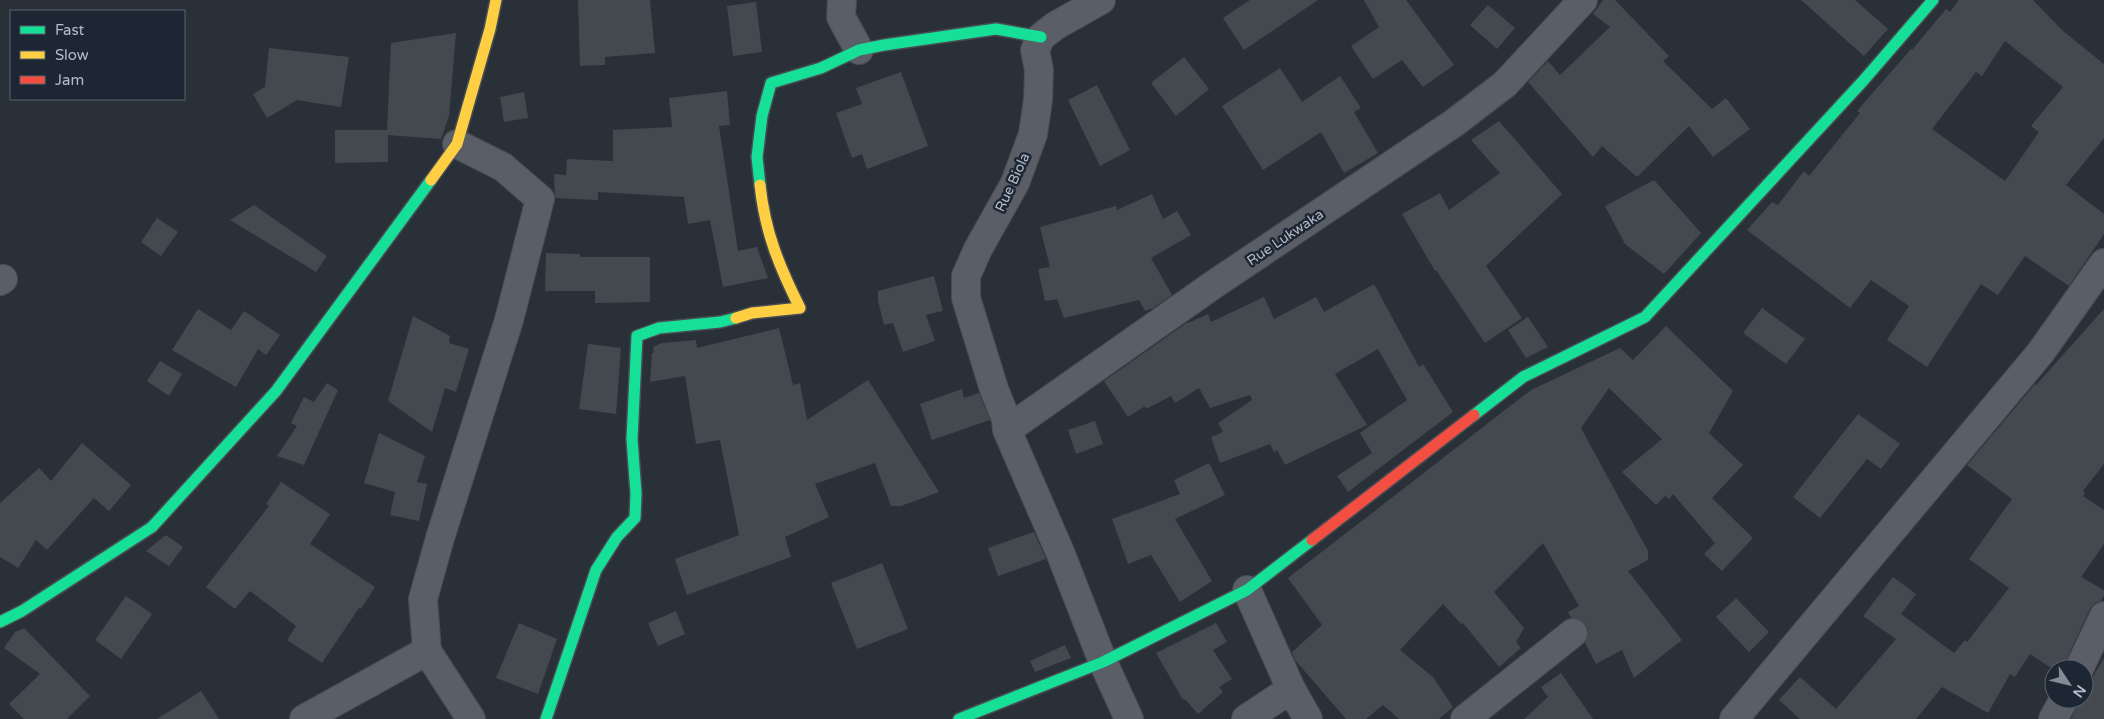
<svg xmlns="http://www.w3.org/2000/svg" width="2104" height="719" font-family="'Varela Round',sans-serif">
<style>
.building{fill:#444950;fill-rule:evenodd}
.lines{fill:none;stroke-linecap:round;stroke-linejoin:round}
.street-casing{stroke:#484c53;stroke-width:30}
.fast-casing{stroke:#484c53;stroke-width:14}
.slow-casing{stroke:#484c53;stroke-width:14}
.jam-casing{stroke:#484c53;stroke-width:14}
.street{stroke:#5a5e66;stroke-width:28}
.fast{stroke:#16e098;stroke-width:11}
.slow{stroke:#ffcf43;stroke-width:11}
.jam{stroke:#f24e42;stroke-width:11}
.labels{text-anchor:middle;stroke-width:5;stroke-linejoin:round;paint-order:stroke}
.street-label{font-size:14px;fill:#b4bcc9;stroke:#1d2633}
</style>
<rect width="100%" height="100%" fill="#2a3038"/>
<!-- building -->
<path class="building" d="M578,0H650L655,53L605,57V65L580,66Z
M1250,0H1318L1244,50L1223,18Z
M1364,0H1406L1454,65L1423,87L1402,60L1373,79L1351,46L1379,27Z
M1603,0H1615L1669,56L1663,61L1712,109L1726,98L1750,129L1713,157L1689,126L1637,177L1602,146L1593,157L1528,82L1548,61L1560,75L1610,27L1593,14Z
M1801,0H1855L1888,29L1864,56Z
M1959,0H2033L2063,31L2104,64V138L2066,185L2104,214V234L2069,286L2025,256L1998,295L1981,284L1927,367L1887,340L1909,306L1871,280L1850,308L1747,230L1772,202L1778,205L1804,171L1809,176L1860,113L1857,111L1911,49L1912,50L1946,9L1950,12ZM2005,41L2063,87L2031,126L2039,132L2005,181L1932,129L1976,72L1982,76Z
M756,2L762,52L733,56L727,6Z
M1488,5L1515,28L1497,49L1470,25Z
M456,33L449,116L441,139L388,135V162L335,163V130H387L391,43Z
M269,48L349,57L341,107L297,100L267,118L253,94L265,87Z
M1184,57L1209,89L1176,116L1151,83Z
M1280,68L1302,102L1340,76L1361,108L1354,112L1378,153L1344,173L1321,132L1263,170L1222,106Z
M901,72L928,146L867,169L862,154L852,158L836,113L862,104L856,88Z
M1097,85L1130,150L1100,166L1068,100Z
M727,91L730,125L719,126L738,251L757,247L768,278L723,287L710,220L688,224L684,197L598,192V200L555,198L554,174L566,175L567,159L613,161V130L672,127L669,98Z
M524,92L528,118L504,122L500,97Z
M1499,121L1562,194L1486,266L1522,318L1485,343L1436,270L1435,271L1402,214L1440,193L1449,210L1500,173L1471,140Z
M1654,180L1701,233L1664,274L1625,244L1605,206Z
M1152,194L1163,219L1177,211L1191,235L1151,258L1172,295L1153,308L1145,311L1139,300L1064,318L1057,299L1045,301L1038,269L1050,267L1040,227L1116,206L1117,210Z
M254,205L327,256L316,272L230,220Z
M157,218L178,232L161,256L141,242Z
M546,253L580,254V257H650V302L595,303V291H545Z
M934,276L943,311L926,315L935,341L903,352L893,323L884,325L878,301V291Z
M1374,284L1419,367L1423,364L1453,412L1348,492L1337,476L1372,453L1360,433L1407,400L1378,349L1335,374L1367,425L1285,465L1277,450L1274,452L1270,444L1220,463L1211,437L1223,432L1218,423L1252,400L1250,395L1210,408L1199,388L1175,403L1171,396L1146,409L1145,406L1128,417L1104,381L1188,322V323L1208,314L1211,322L1264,297L1274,319L1316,297L1324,312Z
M1762,308L1805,339L1786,364L1743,333Z
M198,309L231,330L244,311L280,335L266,355L258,349L236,387L172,350Z
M2104,309V464L2083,491L2085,493L2083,496L2104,510V544L2081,577L2104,590V595L2101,601L2095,603L2090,609L2062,669L2054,670L2030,654L2015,677L2010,674L1988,713L1942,687L1916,719H1800L1779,700L1800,677L1836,709L1896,639L1863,616L1893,577L1916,594L1901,614L1954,653L1965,640L1967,642L2009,588L1969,559L2012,499L1967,465L2035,384L2036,385Z
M413,316L450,336L449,343L469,349L456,392L445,388L432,432L388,401Z
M1528,317L1548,347L1526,358L1508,330Z
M1666,326L1733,391L1709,433L1743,465L1712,498L1753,538L1722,571L1704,554L1715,543L1673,494L1669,499L1665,496L1656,505L1622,472L1662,439L1609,388L1581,428L1648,551V560L1628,571L1682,640L1634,678L1622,650L1596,664L1585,643L1588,631L1585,624L1579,619L1571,618L1568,612L1579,606L1543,543L1494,592L1524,628L1516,642L1521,648L1499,667L1463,623L1461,624L1443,604L1400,650L1433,677L1453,707L1439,719H1399L1383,705L1366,719H1346L1295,660L1292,652L1322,625L1288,578L1531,390L1620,348L1633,360Z
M779,328L793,385L800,383L807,420L868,380L939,492L901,506H891L875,463L815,484L829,517L785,537L791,557L687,595L675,559L739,535L720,440L696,444L685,376L650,382L652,353H654L653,347L662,343L696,340L697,348Z
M588,344L621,348L616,414L579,409Z
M160,361L182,374L169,396L147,381Z
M327,383L338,390L304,465L277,456L297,426L291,423L304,397L314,402Z
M962,389L964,398L979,393L990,420L932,440L920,404Z
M1858,414L1900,444L1881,469L1867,459L1820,518L1793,497Z
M1095,421L1103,444L1076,454L1068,430Z
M379,433L425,456L417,482L427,484L419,521L390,515L395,492L364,483Z
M82,443L131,485L109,511L94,498L47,550L36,540L18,568L0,557V503L39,468L51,481Z
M1209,463L1225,495L1175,519L1212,581L1180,602L1151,555L1128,564L1112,519L1180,494L1174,480Z
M281,482L330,514L310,544L375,587L361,609L359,608L322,663L287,640L296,626L250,591L235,609L206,587L269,506L266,504Z
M1034,532L1046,559L998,576L988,548Z
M166,535L183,547L169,566L146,551Z
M882,563L908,629L857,649L831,583Z
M126,596L152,614L121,659L95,640Z
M1736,598L1769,632L1749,652L1716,617Z
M676,611L685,634L658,646L648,623Z
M519,623L557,639L538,694L496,678Z
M1216,623L1227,642L1213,650L1232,679L1219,687L1223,692L1198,714L1185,699L1183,700L1156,653Z
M24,628L90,696L67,719H24L9,704L40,674L4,648L15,632Z
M1065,645L1071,658L1035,672L1030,661Z
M2104,658V719H2071L2080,699H2084V691Z
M1561,673L1593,719H1524L1548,697L1541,687Z
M201,691L219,719H157Z"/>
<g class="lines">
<defs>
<path id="street" d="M842,0L841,17L859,50
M1101,0L1055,26L1041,37L1035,50L1039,70L1038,100L1033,134L1015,183L978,249L966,276V298L994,389L1006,419L1007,430L1060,552L1103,662L1129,719
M457,144L503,167L540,199L509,320L440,538L423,599L427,651L471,719
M0,281L3,279
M1007,430L1213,285L1454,123L1505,84L1583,0
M1247,590L1291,689L1308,719
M2079,669L2104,616
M304,719L427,651
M1246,719L1291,689
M1465,719L1573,633
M1734,719L2041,352L2104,263
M2053,719L2064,699"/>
<path id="fast" d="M760,185L757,157L762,116L771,83L821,68L859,50L884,45L996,29L1041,37
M1474,415L1523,377L1645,317L1863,81L1933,0
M0,622L22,611L152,527L276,391L431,180
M546,719L596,570L617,537L635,518L636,494L632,439L637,336L659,328L720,322L736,318
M959,719L1103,662L1247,590L1312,540"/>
<path id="slow" d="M431,180L457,144L490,29L496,0
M736,318L752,313L800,308C779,266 765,232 760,185"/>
<path id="jam" d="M1312,540L1474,415"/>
</defs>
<!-- street casing -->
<use href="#street" class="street-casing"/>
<!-- fast casing -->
<use href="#fast" class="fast-casing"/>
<!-- slow casing -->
<use href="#slow" class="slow-casing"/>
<!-- jam casing -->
<use href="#jam" class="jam-casing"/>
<!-- street -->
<use href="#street" class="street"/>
<!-- fast -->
<use href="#fast" class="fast"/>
<!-- slow -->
<use href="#slow" class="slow"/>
<!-- jam -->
<use href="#jam" class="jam"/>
</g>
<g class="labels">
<!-- street labels -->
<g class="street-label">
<text transform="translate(1012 182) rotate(-65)" y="5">Rue Biola</text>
<text transform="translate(1285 237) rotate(-34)" y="5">Rue Lukwaka</text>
</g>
</g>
<!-- legend -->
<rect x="10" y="10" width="175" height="90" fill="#1d2633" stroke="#59626f"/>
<rect x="20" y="26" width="25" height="8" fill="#16e098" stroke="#59626f"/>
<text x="55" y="35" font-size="15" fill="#b4bcc9">Fast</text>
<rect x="20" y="51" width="25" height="8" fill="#ffcf43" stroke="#59626f"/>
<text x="55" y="60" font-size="15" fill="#b4bcc9">Slow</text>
<rect x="20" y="76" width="25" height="8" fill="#f24e42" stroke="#59626f"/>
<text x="55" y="85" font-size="15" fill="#b4bcc9">Jam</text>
<!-- north arrow -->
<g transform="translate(2069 684) rotate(125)"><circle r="24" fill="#1d2633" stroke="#59626f"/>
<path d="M0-4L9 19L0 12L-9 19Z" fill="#848b96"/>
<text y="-8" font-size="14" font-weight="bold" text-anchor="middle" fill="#b4bcc9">N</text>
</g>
</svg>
